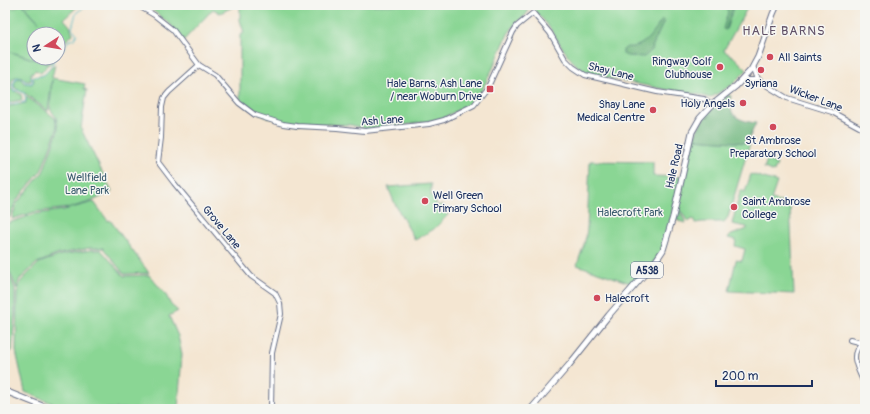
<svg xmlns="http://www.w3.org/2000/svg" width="870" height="414" font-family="Pangolin,sans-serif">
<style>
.green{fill:#8ad694;stroke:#528279}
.forest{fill:#6fb77e;stroke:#45736e}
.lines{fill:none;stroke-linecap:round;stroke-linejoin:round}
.stream{stroke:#4bb8c6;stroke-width:1}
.minor-casing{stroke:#676f87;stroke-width:6}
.major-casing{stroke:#676f87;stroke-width:7}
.minor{stroke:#fff;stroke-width:4}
.major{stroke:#fff;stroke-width:5}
.poi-dot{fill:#d1495b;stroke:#f6f6f2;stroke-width:1.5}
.labels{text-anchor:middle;stroke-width:3;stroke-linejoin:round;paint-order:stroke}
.shield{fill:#f6f6f2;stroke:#5d6b8a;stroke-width:1}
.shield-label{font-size:10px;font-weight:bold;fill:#1b2f5e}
.poi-label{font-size:11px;fill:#1b2f5e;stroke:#f6f6f2;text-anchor:start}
.street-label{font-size:11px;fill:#1b2f5e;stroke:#f6f6f2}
.park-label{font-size:11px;fill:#37596c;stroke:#f6f6f2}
.quarter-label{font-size:13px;letter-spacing:1px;fill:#605066;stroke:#f6f6f2}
</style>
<rect width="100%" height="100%" fill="#f6f6f2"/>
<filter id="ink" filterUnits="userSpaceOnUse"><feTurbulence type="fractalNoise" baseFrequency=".025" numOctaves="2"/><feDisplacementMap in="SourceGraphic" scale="8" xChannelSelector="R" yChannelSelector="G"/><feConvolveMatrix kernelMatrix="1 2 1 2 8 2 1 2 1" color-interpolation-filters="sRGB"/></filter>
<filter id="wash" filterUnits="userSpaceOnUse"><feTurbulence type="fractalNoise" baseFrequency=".012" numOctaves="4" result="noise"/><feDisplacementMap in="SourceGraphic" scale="16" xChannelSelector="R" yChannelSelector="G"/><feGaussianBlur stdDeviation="0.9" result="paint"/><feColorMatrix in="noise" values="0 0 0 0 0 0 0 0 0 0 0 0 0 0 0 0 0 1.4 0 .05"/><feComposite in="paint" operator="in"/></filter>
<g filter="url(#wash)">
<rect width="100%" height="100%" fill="#f4e6d2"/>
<!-- green -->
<path class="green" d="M5,5L15,8L19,5H23L39,22L24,5H79L64,19L70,26L73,34L60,46L61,47H58V34H34V58H52L53,61L49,64L5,50Z
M146,5H240L235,6L220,13L213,9L183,41L171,25Z
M240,5H525L528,11L526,15L516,23L508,34L493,68L481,92L466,106L441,119L405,125H395L367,129L351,125L288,123L264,116L255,112L246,106L240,99V35L244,33L240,20Z
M531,5H749L724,50V51L734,57L747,70L732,85L710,98L697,94L673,91L593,75C569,67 560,40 545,22C540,16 535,12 531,5Z
M5,50L48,64L41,73L36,70L31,73V81H26L22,77L18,76L12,79L11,87L12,90L21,94L22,100L5,103Z
M55,64L52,78L85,84L84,89L87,90L82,121L81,129L112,192L90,202L69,208L35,212L12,219L17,203L43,172L58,130L56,117L50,109L52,80L48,111L26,94L15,88L14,83L17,79L20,78L24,83L32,84L34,81L33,77L44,75Z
M26,96L55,118L57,129L41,171L16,201L10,217L5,219V107L26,103Z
M694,139L750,143L728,217L724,222H703L695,223L693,219L688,222L681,211L677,210Z
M767,160L777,164L774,172L764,168Z
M590,161L653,162V176L682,177L663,250L636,285L577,265L585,241L587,229Z
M751,174L777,182L771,200L790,204L794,294L729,291L736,260L742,261L745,249L735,246L736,240L728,238L729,236L747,229V227L732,224L740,192L741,190L745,192Z
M431,184V197H436V206L443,205L448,215L434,229L415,240L395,204L388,187Z
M94,202L108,221L110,220L149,273L124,274L103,248H90L59,254L37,263L19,280L17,289L5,261V224L35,214L64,210Z
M677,211L680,212L686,223L678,221L679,219L677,220L676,215Z
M91,250H101L124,276L149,275L166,295L171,305L178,311L169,316L178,336L182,354L178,409H66L25,392L16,351L17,293L21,281L39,263L61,255Z
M5,264L15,289V315L12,351L5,354Z"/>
<!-- forest -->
<path class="forest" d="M725,5H734L726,30L723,29L728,12L725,7Z
M662,20L664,21L650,52L644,57L627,56L623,54V50L627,47C644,49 653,32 662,20Z
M728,95L731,96C726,115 739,121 756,123L747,143L694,139C699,119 713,107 728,95Z"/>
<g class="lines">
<!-- stream -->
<path class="stream" d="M58,53C69,51 61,41 74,39L77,34L72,28L76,13L87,5
M5,105L25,102L26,99L24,93L17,90L14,91L13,84L16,78L21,77L26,83H32L33,80L31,77C35,76 37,77 41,76C48,74 52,64 55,58"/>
</g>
</g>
<g filter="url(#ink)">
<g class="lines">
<defs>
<path id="minor" d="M137,5L154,15L173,30L199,65L215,75L239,103L255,115L283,124L297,126L337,128L365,131L429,124L444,120L474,105L488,87L513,32L517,26L533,13L550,33L565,59L573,67L585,75L657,92L704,99L712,105
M199,65L169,92L164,98L162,107L161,138L158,162L174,183L251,276L275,293L280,303L281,314L272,353L271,409
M753,66L757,77L761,82L787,98L832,112L865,130
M742,80H756L761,82
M850,340L862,343L865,342
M862,343C847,356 860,371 865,386"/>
<path id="major" d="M5,391L50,409
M531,409L569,365L609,315L655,262L663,250L673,217L692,132L700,118L712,105L736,86L751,70L758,57L773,14L777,5"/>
</defs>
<!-- minor casing -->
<use href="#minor" class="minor-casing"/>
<!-- major casing -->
<use href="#major" class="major-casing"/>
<!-- minor -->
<use href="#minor" class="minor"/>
<!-- major -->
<use href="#major" class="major"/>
</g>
</g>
<!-- markers -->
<g class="poi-dot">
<circle cx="770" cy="57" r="4"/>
<circle cx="720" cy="67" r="4"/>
<circle cx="761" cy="70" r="4"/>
<rect x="486" y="85" width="8" height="8" rx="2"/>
<circle cx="743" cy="103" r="4"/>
<circle cx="653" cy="110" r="4"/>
<circle cx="773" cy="127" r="4"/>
<circle cx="425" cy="201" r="4"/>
<circle cx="734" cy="207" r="4"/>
<circle cx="597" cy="298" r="4"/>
</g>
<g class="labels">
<!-- shield labels -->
<rect class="shield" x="631" y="262" width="32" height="16" rx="3"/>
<g class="shield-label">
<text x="647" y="274">A538</text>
</g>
<!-- poi labels -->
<g class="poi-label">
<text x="778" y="61">All Saints</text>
<text x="712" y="65" text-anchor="end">Ringway Golf<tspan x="712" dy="13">Clubhouse</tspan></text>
<text x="482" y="87" text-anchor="end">Hale Barns, Ash Lane<tspan x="482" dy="13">/ near Woburn Drive</tspan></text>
<text x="761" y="87" text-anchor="middle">Syriana</text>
<text x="735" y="107" text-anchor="end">Holy Angels</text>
<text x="645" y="108" text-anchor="end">Shay Lane<tspan x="645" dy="13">Medical Centre</tspan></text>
<text x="773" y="144" text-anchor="middle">St Ambrose<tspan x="773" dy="13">Preparatory School</tspan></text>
<text x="433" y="199">Well Green<tspan x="433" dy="13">Primary School</tspan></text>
<text x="742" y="205">Saint Ambrose<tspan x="742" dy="13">College</tspan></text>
<text x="605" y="302">Halecroft</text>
</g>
<!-- street labels -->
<g class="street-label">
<text transform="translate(611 71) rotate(14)" y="4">Shay Lane</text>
<text transform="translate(816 98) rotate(21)" y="4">Wicker Lane</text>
<text transform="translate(382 120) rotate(-4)" y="4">Ash Lane</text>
<text transform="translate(674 166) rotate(-77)" y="4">Hale Road</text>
<text transform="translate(222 227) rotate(50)" y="4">Grove Lane</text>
</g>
<!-- park labels -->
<g class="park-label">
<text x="87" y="181">Wellfield<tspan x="87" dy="13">Lane Park</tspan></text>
<text x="630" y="216">Halecroft Park</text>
</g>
<!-- quarter labels -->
<g class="quarter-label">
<text x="784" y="35">HALE BARNS</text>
</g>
</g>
<!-- margin -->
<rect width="870" height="414" fill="none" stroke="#f6f6f2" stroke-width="20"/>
<!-- north arrow -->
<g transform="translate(46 46) rotate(258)"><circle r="19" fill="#f6f6f2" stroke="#9ea6b7"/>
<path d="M0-3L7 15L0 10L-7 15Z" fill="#d1495b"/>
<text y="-6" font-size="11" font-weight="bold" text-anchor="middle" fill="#1b2f5e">N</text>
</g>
<!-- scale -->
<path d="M716 380v6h96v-6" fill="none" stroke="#1b2f5e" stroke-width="2"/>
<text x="722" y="380" font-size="12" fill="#1b2f5e" stroke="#f6f6f2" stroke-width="3" paint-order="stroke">200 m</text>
</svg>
